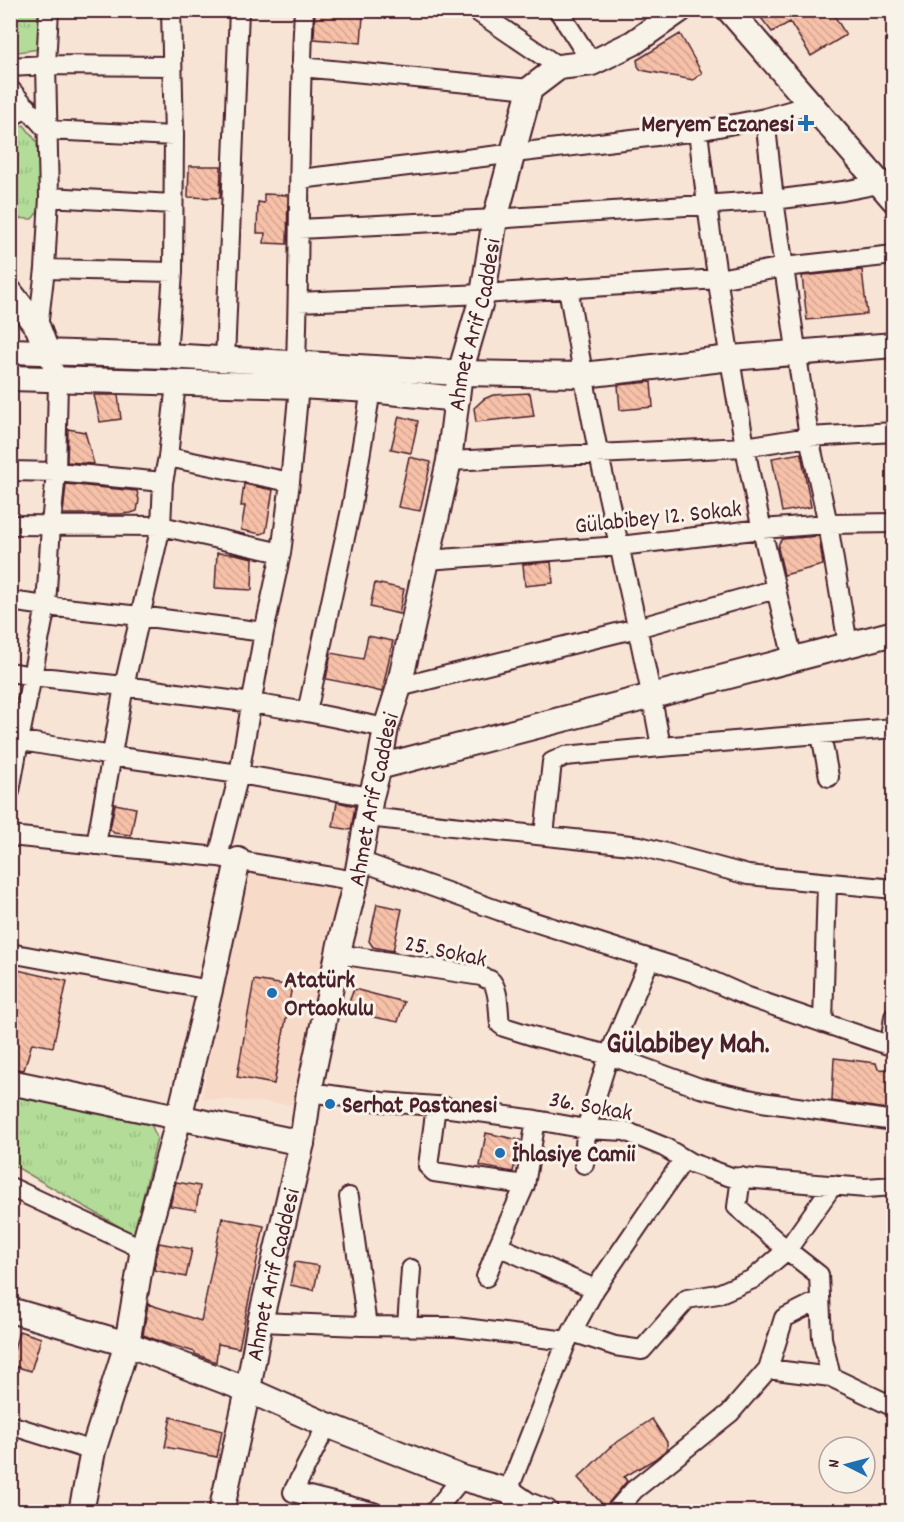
<svg xmlns="http://www.w3.org/2000/svg" width="904" height="1522" font-family="Dekko,sans-serif">
<style>
.built{fill:#f7dac8}
.park{fill:url(#park-tufts);stroke:#7e7e62;stroke-width:1.5}
.building{fill:url(#building-back-hatch);stroke:#4a1f2b;stroke-width:1.5}
.lines{fill:none;stroke-linecap:round;stroke-linejoin:round}
.street-casing{stroke:#4a1f2b;stroke-width:22}
.secondary-casing{stroke:#4a1f2b;stroke-width:28}
.street{stroke:#f7f3e8;stroke-width:18}
.secondary{stroke:#f7f3e8;stroke-width:24}
.poi-dot{fill:#1f6fb2;stroke:#f7f3e8;stroke-width:2}
.labels{text-anchor:middle;stroke-width:6;stroke-linejoin:round;paint-order:stroke}
.poi-label{font-size:24px;font-weight:bold;fill:#4a1f2b;stroke:#f7f3e8;text-anchor:start}
.street-label{font-size:24px;fill:#4a1f2b;stroke:#f7f3e8}
.district-label{font-size:30px;font-weight:bold;fill:#4a1f2b;stroke:#f7f3e8}
</style>
<defs>
<pattern id="park-tufts" width="24" height="20" patternUnits="userSpaceOnUse" patternTransform="scale(1.5)"><rect width="24" height="20" fill="#b3dc98"/><path d="M3 7l-1-3M5 7V3M7 7l1-3M15 17l-1-3M17 17v-4M19 17l1-3" fill="none" stroke="#9bbc83"/></pattern>
<pattern id="building-back-hatch" width="6" height="6" patternUnits="userSpaceOnUse" patternTransform="scale(1.5)"><rect width="6" height="6" fill="#f6c1a8"/><path d="M-1 5l2 2M0 0l6 6M5-1l2 2" fill="none" stroke="#d4a591"/></pattern>
</defs>
<rect width="100%" height="100%" fill="#f7e4d5"/>
<filter id="ink" filterUnits="userSpaceOnUse"><feTurbulence type="fractalNoise" baseFrequency=".0167" numOctaves="2"/><feDisplacementMap in="SourceGraphic" scale="12" xChannelSelector="R" yChannelSelector="G"/><feConvolveMatrix kernelMatrix="1 2 1 2 8 2 1 2 1" color-interpolation-filters="sRGB"/></filter>
<g filter="url(#ink)">
<!-- built -->
<path class="built" d="M255,872L344,889L300,1105L202,1098L242,878Z"/>
<!-- park -->
<path class="park" d="M10,11H38L39,49L11,53Z
M24,125L37,142L42,207L32,219L11,218V129Z
M11,1096L150,1122L157,1138L134,1235L11,1164Z"/>
<!-- building -->
<path class="building" d="M755,10H831L846,35L811,56L790,22L772,32Z
M315,11L363,16L361,43L314,39Z
M680,34L702,73L693,80L641,70L638,66L637,60Z
M189,166H221L220,198L188,197Z
M264,194L288,195L287,244L264,243L265,233H257L258,202L264,203Z
M862,270L867,314L807,320L802,276Z
M651,382L653,407L620,410L618,385Z
M530,393L534,416L476,422L474,408L484,399L493,395Z
M94,395H118L121,419L100,422Z
M399,416L418,421L411,453L391,449Z
M68,429L85,432L94,464L67,462Z
M801,453L811,507L782,512L772,458Z
M409,457L431,462L420,511L398,507Z
M66,484L137,491L139,500L137,511L131,513L122,514H63Z
M244,484L273,490L266,532L261,534L241,530L245,506H241Z
M819,536L823,565L784,575L778,548L779,543L782,539Z
M217,553L235,554L253,558L252,590L215,588Z
M551,562L553,583L525,586L523,564Z
M375,583L404,589L399,614L370,607Z
M368,636L393,641L382,692L357,686V685L326,679L331,653L363,659Z
M337,802L355,806L351,830L333,827Z
M115,804L136,808L131,835L114,833L110,829Z
M377,904L402,909L393,951L373,947L369,941Z
M13,969L67,981L53,1047L32,1043L24,1070L10,1068V977Z
M254,980L292,986L274,1084L237,1077Z
M354,989L404,1002L398,1022L353,1013L348,1005Z
M834,1058L876,1063L878,1069L894,1070V1110L832,1101Z
M486,1133L520,1140L513,1172L480,1166Z
M176,1182L200,1186L196,1210L170,1206Z
M222,1218L264,1226L239,1348L218,1344L216,1362L195,1354V1352L165,1343L143,1335L148,1304L201,1321Z
M159,1243L192,1249L186,1277L154,1270Z
M295,1262L319,1266L314,1290L290,1285Z
M19,1331L41,1338L31,1371L10,1365Z
M171,1417L222,1431L217,1457L165,1447Z
M652,1419L667,1442V1449L655,1459L624,1477L627,1481L605,1507L578,1478L610,1447Z"/>
<g class="lines">
<defs>
<path id="street" d="M475,10L559,67
M558,10L592,63
M10,67L46,65L172,66
M301,67L530,89
M10,89L47,130L174,136
M10,118L27,107
M765,118L774,200L809,437L828,524L848,645
M698,131C710,236 726,341 745,446C757,517 776,588 793,659
M300,179L698,131L765,118L810,105
M49,197L172,204
M299,229L495,219L774,200L843,191L879,184L894,179
M45,269L173,272
M568,288C578,344 587,400 599,455C620,552 644,649 661,747
M298,302L483,294L718,279L784,267L894,255
M38,328L45,269L49,197L46,65L49,10
M167,356L173,272L174,136L171,10
M225,360L239,10
M296,363C300,245 298,128 304,10
M168,457L290,482
M449,461L745,447L809,437L894,432
M10,471L56,472L163,482
M10,525L161,526L281,553
M427,560L620,546L762,529L828,524L894,523
M10,601L46,606L140,616L264,632
M10,672L32,676L124,686L252,703L307,712L386,728
M399,687L637,628L776,589
M307,712L352,505L371,390
M821,734L829,777
M10,739L112,756L239,774L371,797
M10,791L19,741L46,606L51,525L56,472L58,381L47,352
M367,817L640,846L748,875L894,889
M544,835L552,762L565,756L661,747L894,728
M10,836L218,857L356,881
M96,845L124,686L161,526L163,482L168,457L176,383
M218,857L239,774L264,632L281,553L290,482L299,386
M360,861L500,911L694,973L748,997L894,1047
M10,953L210,990
M338,954L481,976C482,977 489,980 490,980C500,988 498,1013 500,1024L504,1027L536,1037L609,1055L700,1088L762,1102L894,1121
M823,1023L827,883
M890,1045L894,1017
M309,1092L382,1102L436,1106L536,1120L586,1129L625,1131L664,1147L691,1163L731,1177L866,1188L894,1186
M436,1106L428,1166L434,1172L525,1185
M536,1120L525,1185L498,1246L595,1289
M584,1164L586,1129L609,1055L650,959
M741,1177L737,1207L787,1250L819,1275L822,1338L831,1377L894,1407
M10,1187L143,1249
M349,1197L367,1326
M486,1277L498,1246
M260,1322L361,1326L456,1327L567,1341
M407,1326L411,1269
M572,1332L615,1346L642,1350L687,1299L718,1294L753,1279L787,1250L833,1185
M768,1369L784,1318L820,1300
M10,1425L93,1451
M327,1425L293,1492L373,1512
M508,1491L567,1341L595,1289L684,1159
M434,1512L462,1478
M615,1512L634,1490L730,1413L768,1369L831,1377"/>
<g id="secondary">
<path d="M729,10L894,200"/>
<path d="M10,292L38,328L47,352"/>
<path d="M10,351L167,356L460,373L584,375L731,358L894,345"/>
<path d="M10,378L299,386L371,390L457,399"/>
<path d="M379,767L894,633"/>
<path d="M10,1082L302,1143"/>
<path d="M10,1310L127,1344L248,1390L327,1425L462,1478L508,1491L528,1505L546,1512"/>
<path d="M81,1512L93,1451L127,1344L143,1249L179,1118L210,990L238,860"/>
<path id="s1" d="M221,1512L248,1390L260,1322L302,1143L309,1092L340,944L356,881L371,797L379,767L386,728L399,687L449,461L460,373L483,294L495,219L530,89L559,67L592,63L633,43L680,10"/>
</g>
</defs>
<!-- street casing -->
<use href="#street" class="street-casing"/>
<!-- secondary casing -->
<use href="#secondary" class="secondary-casing"/>
<!-- street -->
<use href="#street" class="street"/>
<!-- secondary -->
<use href="#secondary" class="secondary"/>
</g>
</g>
<!-- markers -->
<g class="poi-dot">
<path d="M803 114h6v6h6v6h-6v6h-6v-6h-6v-6h6z"/>
<circle cx="272" cy="993" r="6"/>
<circle cx="330" cy="1104" r="6"/>
<circle cx="500" cy="1153" r="6"/>
</g>
<g class="labels">
<!-- poi labels -->
<g class="poi-label">
<text x="794" y="131" text-anchor="end">Meryem Eczanesi</text>
<text x="284" y="987">Atatürk<tspan x="284" dy="28">Ortaokulu</tspan></text>
<text x="342" y="1112">Serhat Pastanesi</text>
<text x="512" y="1161">İhlasiye Camii</text>
</g>
<!-- street labels -->
<g class="street-label">
<text dy="8" stroke="none"><textPath href="#s1" startOffset="1215">Ahmet Arif Caddesi</textPath></text>
<text transform="translate(658 516) rotate(-6)" y="8">Gülabibey 12. Sokak</text>
<text dy="8" stroke="none"><textPath href="#s1" startOffset="729">Ahmet Arif Caddesi</textPath></text>
<text transform="translate(446 950) rotate(12)" y="8">25. Sokak</text>
<text transform="translate(591 1105) rotate(10)" y="8">36. Sokak</text>
<text dy="8" stroke="none"><textPath href="#s1" startOffset="243">Ahmet Arif Caddesi</textPath></text>
</g>
<!-- district labels -->
<g class="district-label">
<text x="688" y="1052">Gülabibey Mah.</text>
</g>
</g>
<!-- margin -->
<rect width="904" height="1522" fill="none" stroke="#f7f3e8" stroke-width="36"/>
<rect x="18" y="18" width="868" height="1486" fill="none" stroke="#4a1f2b" stroke-width="2" filter="url(#ink)"/>
<!-- north arrow -->
<g transform="translate(847 1465) rotate(276)"><circle r="28" fill="#f7f3e8" stroke="#b29e9c" stroke-width="1.5"/>
<path d="M0-4.5L10 22L0 15L-10 22Z" fill="#1f6fb2"/>
<text y="-9" font-size="16" font-weight="bold" text-anchor="middle" fill="#4a1f2b">N</text>
</g>
</svg>
